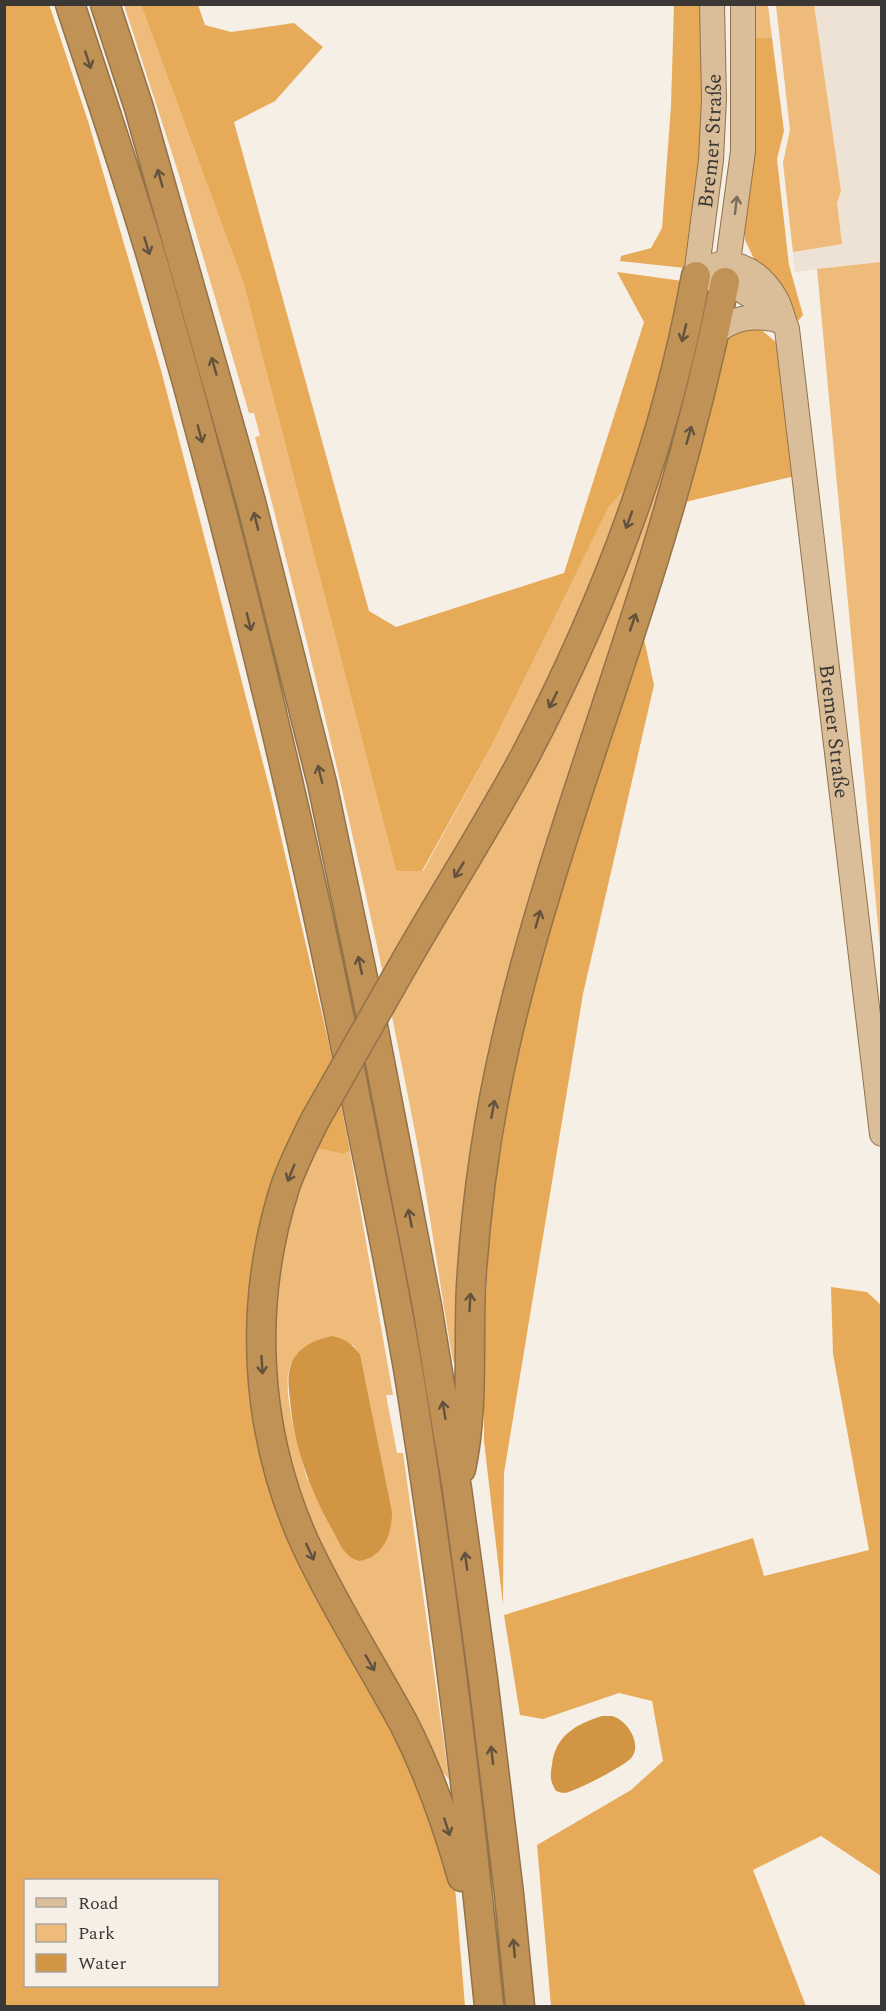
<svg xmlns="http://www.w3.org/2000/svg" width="886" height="2011" font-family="Spectral,serif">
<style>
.built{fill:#eee2d5}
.green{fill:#efbb7a;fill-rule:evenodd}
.forest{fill:#e7aa59;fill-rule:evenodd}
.water{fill:#d19543}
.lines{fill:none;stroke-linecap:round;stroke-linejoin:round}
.major-casing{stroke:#927249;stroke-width:26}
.highway-casing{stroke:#927249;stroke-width:31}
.major{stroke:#dabe99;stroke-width:24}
.highway{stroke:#c19255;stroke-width:28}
.highway-bridge-casing{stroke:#927249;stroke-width:31;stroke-linecap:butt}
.highway-bridge{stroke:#c19255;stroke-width:28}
.oneway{stroke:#62523e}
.oneway2{stroke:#7a6d5c}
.labels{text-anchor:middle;stroke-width:5;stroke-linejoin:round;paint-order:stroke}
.street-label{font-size:21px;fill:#3a3734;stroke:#f6efe6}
</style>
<rect width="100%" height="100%" fill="#f6efe6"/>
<!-- built -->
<path class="built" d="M776,5H881V262L795,272L783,163L790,130Z"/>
<!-- green -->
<path class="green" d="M124,5H141L243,282L396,871H423L491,747L609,507L628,486L603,559L510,761L396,955L407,990L521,784L705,293L710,291L684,425L559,813L460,1363L453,1362C440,1287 430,1212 416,1137C371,902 315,669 255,437L260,436L254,413H249L179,175Z
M753,5H768L772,38H754Z
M776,5H814L841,191L837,203L842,244L793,252L783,163L790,130Z
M881,262H882L881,958L817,269Z
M320,1149L343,1154L350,1151L393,1395H386L397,1453H403L449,1779L443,1773L419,1720L337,1582L294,1482L272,1382L279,1256L310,1153ZM353,1345L360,1354L392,1511L307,1479C300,1452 281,1392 290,1366C292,1362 295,1357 298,1353Z"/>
<!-- forest -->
<path class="forest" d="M49,4L88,121L161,370L271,794L329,1044L350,1151L343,1154L320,1149L310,1153L326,1129L306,1104L272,1189L258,1432L400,1728L455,1886L465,2006H5L4,5ZM26,1880H218V1986H26Z
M141,5H198L205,25L231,32L294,23L323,47L275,101L234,122L369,611L396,627L564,573L644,322L617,272L683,281L658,386L628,486L609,507L491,747L422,871H396L243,282Z
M674,5H701L703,119L695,202L685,268L620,261L621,256L651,248L662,228L671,106Z
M754,38H772L784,131L777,159L789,265L803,315L798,321L786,294L755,261L745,240L744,218Z
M739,328H759L776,342L783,363L795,476L681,503L728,335Z
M641,625L654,685L583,994L504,1473L503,1605L484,1441V1331L491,1207L527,994Z
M831,1287L867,1292L881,1305V1876L821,1836L753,1870L806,2006H551L537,1845L631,1790L663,1761L652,1701L619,1693L543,1719L520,1715L504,1615L753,1538L764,1576L869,1550L833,1354Z"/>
<!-- water -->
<path class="water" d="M332,1336C345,1339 351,1343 360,1354L392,1511C392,1534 384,1557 359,1561C355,1559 350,1558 347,1554C341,1548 337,1538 333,1531C310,1490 294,1447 290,1400C289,1389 287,1378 290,1368C295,1348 314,1340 332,1336Z
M602,1716C603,1716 611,1716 612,1716C627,1720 642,1743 632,1757C627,1765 576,1791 565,1793C563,1793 559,1792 556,1791C550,1782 550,1775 552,1765C555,1736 576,1724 602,1716Z"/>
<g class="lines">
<defs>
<g id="major">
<path id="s1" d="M696,276C725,250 759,269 776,299C781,308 783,319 787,329L882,1134"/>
<path id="s2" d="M696,276L711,160L714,99L712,4"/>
<path d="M726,277L743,151V4"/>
<path d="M708,278C736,284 760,299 779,321"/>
<path d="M714,334C734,316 754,315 779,320"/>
</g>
<path id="highway" d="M70,4C99,93 129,180 155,269C237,553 306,840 362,1130C380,1218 398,1305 412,1393C444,1597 469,1801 489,2006
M105,4L139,108L251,502L322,783L373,1026L427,1306L457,1489L483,1679L509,1894L520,2006
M409,955C447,889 488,825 524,758C603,608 666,444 696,276
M315,1120C304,1142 293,1164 285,1187C248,1303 254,1429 304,1541C333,1604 371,1663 404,1724C429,1773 447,1824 462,1877
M461,1469C474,1409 468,1347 471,1286C476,1202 488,1118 507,1037C547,865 612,701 662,532C687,449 708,366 725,282"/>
</defs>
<!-- major casing -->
<use href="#major" class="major-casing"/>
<!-- highway casing -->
<use href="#highway" class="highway-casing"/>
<!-- major -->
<use href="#major" class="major"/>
<!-- highway -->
<use href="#highway" class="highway"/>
<defs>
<path id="highway-bridge" d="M315,1120L409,955"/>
</defs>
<!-- highway-bridge casing -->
<use href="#highway-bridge" class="highway-bridge-casing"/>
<!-- highway-bridge -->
<use href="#highway-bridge" class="highway-bridge"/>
</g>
<!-- one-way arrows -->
<defs><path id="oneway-shaft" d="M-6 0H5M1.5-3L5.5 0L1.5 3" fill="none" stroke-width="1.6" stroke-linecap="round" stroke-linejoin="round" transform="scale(1.5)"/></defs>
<g class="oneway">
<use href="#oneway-shaft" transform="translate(88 60) rotate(72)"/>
<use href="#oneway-shaft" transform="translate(160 178) rotate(-106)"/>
<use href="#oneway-shaft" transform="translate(147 246) rotate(73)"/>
<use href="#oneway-shaft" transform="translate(684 333) rotate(104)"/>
<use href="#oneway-shaft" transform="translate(214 366) rotate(-106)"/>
<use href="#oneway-shaft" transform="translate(200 434) rotate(75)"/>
<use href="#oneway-shaft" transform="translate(689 435) rotate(-74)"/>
<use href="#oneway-shaft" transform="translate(629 520) rotate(110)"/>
<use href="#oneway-shaft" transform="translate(256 521) rotate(-104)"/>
<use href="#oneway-shaft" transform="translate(249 622) rotate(76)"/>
<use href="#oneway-shaft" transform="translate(633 622) rotate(-71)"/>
<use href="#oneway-shaft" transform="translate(553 700) rotate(116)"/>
<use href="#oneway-shaft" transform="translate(320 774) rotate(-104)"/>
<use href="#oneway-shaft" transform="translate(459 870) rotate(121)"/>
<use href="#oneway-shaft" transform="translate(538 919) rotate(-74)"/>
<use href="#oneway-shaft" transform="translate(360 965) rotate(-102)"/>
<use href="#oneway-shaft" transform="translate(493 1109) rotate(-79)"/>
<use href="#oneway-shaft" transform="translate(291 1173) rotate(112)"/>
<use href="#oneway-shaft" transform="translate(410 1218) rotate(-101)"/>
<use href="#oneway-shaft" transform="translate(470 1302) rotate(-87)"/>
<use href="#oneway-shaft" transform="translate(262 1365) rotate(87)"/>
<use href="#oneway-shaft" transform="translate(444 1410) rotate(-99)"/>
<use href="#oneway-shaft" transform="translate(310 1552) rotate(65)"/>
<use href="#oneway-shaft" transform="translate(466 1561) rotate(-98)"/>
<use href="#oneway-shaft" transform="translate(370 1663) rotate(60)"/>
<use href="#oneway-shaft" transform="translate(492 1755) rotate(-97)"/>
<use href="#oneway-shaft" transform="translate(447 1827) rotate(72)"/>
<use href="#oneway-shaft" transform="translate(514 1948) rotate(-95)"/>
</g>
<use class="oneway2" href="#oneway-shaft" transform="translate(736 205) rotate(-83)"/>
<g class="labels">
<!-- street labels -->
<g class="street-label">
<text dy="7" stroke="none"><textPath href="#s2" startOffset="136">Bremer Straße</textPath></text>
<text dy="7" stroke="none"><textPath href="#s1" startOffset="534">Bremer Straße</textPath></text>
</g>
</g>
<!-- border -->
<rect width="886" height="2011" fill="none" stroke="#3a3734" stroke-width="12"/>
<!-- legend -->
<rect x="24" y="1879" width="195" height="108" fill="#f6efe6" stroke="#aba59f" stroke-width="1.5"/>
<rect x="36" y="1898" width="30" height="9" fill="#dabe99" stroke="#aba59f" stroke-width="1.5"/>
<text x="78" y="1909" font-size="18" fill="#3a3734">Road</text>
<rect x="36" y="1924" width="30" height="18" fill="#efbb7a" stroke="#aba59f" stroke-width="1.5"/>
<text x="78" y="1939" font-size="18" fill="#3a3734">Park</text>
<rect x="36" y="1954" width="30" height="18" fill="#d19543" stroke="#aba59f" stroke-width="1.5"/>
<text x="78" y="1969" font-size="18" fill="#3a3734">Water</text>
</svg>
